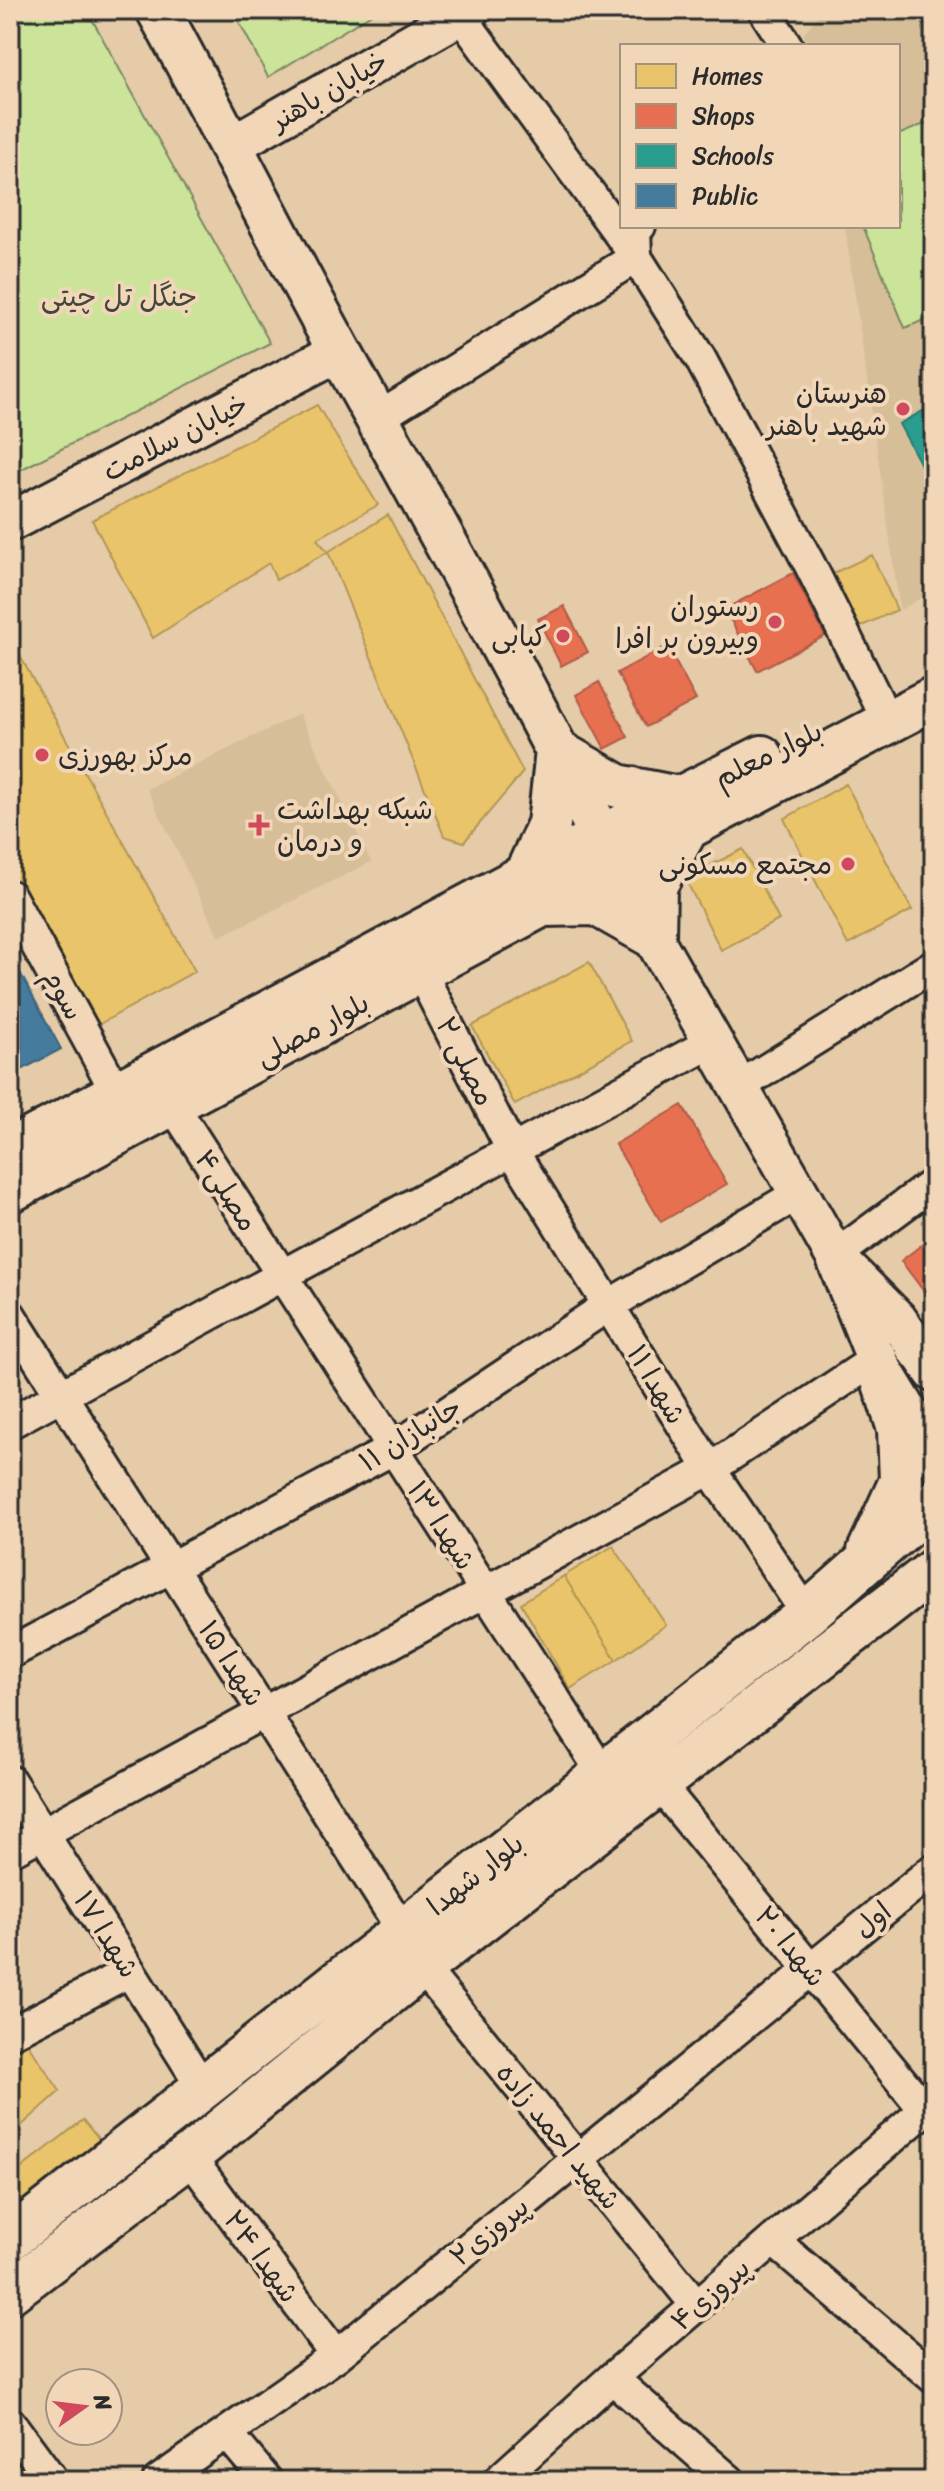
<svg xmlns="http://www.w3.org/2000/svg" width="944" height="2491" font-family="Sriracha,'Playpen Sans Arabic',sans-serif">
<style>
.built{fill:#d6be99}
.green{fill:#cbe49a;stroke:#7b8862;stroke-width:2}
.homes{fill:#e9c46a;stroke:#b09657;stroke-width:2}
.shops{fill:#e76f51;stroke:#af5b46;stroke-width:2}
.schools{fill:#2a9d8f;stroke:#2a7b71;stroke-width:2}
.public{fill:#457b9d;stroke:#3d637b;stroke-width:2}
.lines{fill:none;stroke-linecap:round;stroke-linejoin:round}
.minor-casing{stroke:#2b2b2b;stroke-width:36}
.tertiary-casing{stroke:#2b2b2b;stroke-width:44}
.secondary-casing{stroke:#2b2b2b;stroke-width:48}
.minor{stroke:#f1d6b8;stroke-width:30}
.tertiary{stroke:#f1d6b8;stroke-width:38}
.secondary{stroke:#f1d6b8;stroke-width:42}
.poi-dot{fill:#d1495b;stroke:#f1d6b8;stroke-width:3}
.labels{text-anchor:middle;stroke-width:8;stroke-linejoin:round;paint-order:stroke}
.street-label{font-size:28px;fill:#2b2b2b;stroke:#f1d6b8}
.park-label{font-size:28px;fill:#43473c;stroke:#f1d6b8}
.poi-label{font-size:28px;fill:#2b2b2b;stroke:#f1d6b8;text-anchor:end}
</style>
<rect width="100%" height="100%" fill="#e5cba8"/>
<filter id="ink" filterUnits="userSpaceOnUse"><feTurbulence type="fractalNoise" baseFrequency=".0125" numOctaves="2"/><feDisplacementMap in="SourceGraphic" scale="16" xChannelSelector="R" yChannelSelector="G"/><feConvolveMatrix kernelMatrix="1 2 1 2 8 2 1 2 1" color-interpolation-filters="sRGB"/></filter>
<g filter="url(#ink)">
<!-- built -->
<path class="built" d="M822,10H934V591L900,610L845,226H898V46H807L804,33Z
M299,714L371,862L219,937L147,789Z"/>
<!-- green -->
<path class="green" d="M10,10H87L270,343L10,475Z
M233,10H378L268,77Z
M929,122L934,133V316L905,328L863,226H898V135Z"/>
<!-- homes -->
<path class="homes" d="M317,405L378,505L317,539L328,552L276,580L269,563L153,638L92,520Z
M388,515L523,772L464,842L444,836L328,552Z
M872,555L897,610L851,631L825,577Z
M10,638L195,971L96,1026L10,872Z
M846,784L912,910L848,945L784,819Z
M743,849L779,920L721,950L685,878Z
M589,962L632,1041L515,1105L472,1026Z
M613,1546L666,1625L616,1660L564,1576Z
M564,1576L616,1660L570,1689L521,1603Z
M21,2034L60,2091L10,2136V2041Z
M83,2120L105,2147L10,2214V2177Z"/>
<!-- shops -->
<path class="shops" d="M793,573L825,636L757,671L725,609Z
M564,606L588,652L561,666L538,619Z
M667,646L696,700L646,727L617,673Z
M599,682L628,737L605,749L576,695Z
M682,1105L727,1184L661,1222L615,1144Z
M934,1235V1305L901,1261Z"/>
<!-- schools -->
<path class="schools" d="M934,405V489L899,424Z"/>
<!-- public -->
<path class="public" d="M10,954L61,1049L10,1076Z"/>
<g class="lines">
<defs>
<path id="minor" d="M764,10L787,46
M460,15L636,257L700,358L811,567L877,700
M378,418L636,257L635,229L640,226
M10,896L117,1093
M420,971L512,1150L710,1469L807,1614
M740,1086L934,965
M172,1104L603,1774
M835,1256L934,1183
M10,1315L403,1931
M10,1423L714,1041
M10,1653L393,1449L609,1305L798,1194
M10,1781L203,2088
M658,1783L925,2110
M10,1851L710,1469L876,1359
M422,1967L697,2306
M10,2034L130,1971
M189,2156L336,2356
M773,2240L934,2378
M612,2378L730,2481
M10,2423L53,2481
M227,2433L267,2481
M158,2481L336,2356L934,1869
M498,2481L612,2378L925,2110"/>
<path id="tertiary" d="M232,145L469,10
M10,522L340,351
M602,839L613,867L835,1256L876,1359L934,1454
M843,1265L897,1319L934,1372"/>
<path id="secondary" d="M158,10C220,123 278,239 340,352C429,512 518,672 601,836
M526,874L549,824L557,751L618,786L679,798
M544,905L596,904L654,937L655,886L687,828
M10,1150L543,866L762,757
M10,1191L613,867L934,698
M917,1347L934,1358
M869,1551L901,1481L899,1429L876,1359
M10,2239L807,1614L934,1502
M10,2292L189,2156L422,1967L934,1570"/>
</defs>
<!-- minor casing -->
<use href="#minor" class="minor-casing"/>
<!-- tertiary casing -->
<use href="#tertiary" class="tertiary-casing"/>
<!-- secondary casing -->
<use href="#secondary" class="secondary-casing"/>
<!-- minor -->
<use href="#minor" class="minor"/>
<!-- tertiary -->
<use href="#tertiary" class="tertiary"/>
<!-- secondary -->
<use href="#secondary" class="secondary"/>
</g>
</g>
<!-- markers -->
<g class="poi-dot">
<circle cx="903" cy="409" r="8"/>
<circle cx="775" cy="622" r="8"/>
<circle cx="563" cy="636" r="8"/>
<circle cx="42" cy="755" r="8"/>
<path d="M255 813h8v8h8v8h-8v8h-8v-8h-8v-8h8z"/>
<circle cx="848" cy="864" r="8"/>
</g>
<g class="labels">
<!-- street labels -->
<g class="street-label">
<text transform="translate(329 90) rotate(-30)" y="10">خیابان باهنر</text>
<text transform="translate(175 437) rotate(-27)" y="10">خیابان سلامت</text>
<text transform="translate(768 754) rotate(-26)" y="10">بلوار معلم</text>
<text transform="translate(64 994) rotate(61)" y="10">سوم</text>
<text transform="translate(312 1029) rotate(-28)" y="10">بلوار مصلی</text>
<text transform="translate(466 1061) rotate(63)" y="10">مصلی ۲</text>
<text transform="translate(227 1190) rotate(57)" y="10">مصلی۴</text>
<text transform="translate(657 1384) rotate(59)" y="10">شهدا ۱۱</text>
<text transform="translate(410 1434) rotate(-32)" y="10">جانبازان ۱۱</text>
<text transform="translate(442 1525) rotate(57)" y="10">شهدا ۱۳</text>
<text transform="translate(232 1663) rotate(57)" y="10">شهدا ۱۵</text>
<text transform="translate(475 1874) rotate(-38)" y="10">بلوار شهدا</text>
<text transform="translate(872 1919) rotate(-39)" y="10">اول</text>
<text transform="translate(107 1934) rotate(58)" y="10">شهدا ۱۷</text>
<text transform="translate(791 1946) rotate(51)" y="10">شهدا ۲۰</text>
<text transform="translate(559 2136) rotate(51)" y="10">شهید احمد زاده</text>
<text transform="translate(489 2231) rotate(-39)" y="10">پیروزی۲</text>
<text transform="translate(262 2256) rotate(54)" y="10">شهدا ۲۴</text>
<text transform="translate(710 2294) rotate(-41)" y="10">پیروزی۴</text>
</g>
<!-- park labels -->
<g class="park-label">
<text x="119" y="306">جنگل تل چیتی</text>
</g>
<!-- poi labels -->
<g class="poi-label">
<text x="887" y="403">هنرستان<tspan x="887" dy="32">شهید باهنر</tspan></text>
<text x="759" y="616">رستوران<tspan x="759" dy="32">وبیرون بر افرا</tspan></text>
<text x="547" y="646">کبابی</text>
<text x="58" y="765" text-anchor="start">مرکز بهورزی</text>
<text x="277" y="819" text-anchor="start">شبکه بهداشت<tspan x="277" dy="32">و درمان</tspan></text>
<text x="832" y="874">مجتمع مسکونی</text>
</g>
</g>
<!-- margin -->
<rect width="944" height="2491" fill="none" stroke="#f1d6b8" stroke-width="40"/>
<rect x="20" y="20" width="904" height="2451" fill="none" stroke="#2b2b2b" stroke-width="3" filter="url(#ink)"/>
<!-- legend -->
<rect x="620" y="44" width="280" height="184" fill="#f1d6b8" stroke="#a29280" stroke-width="2"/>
<rect x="636" y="64" width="40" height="24" fill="#e9c46a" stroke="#a29280" stroke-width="2"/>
<text x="692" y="84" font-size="24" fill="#2b2b2b">Homes</text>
<rect x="636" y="104" width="40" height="24" fill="#e76f51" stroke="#a29280" stroke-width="2"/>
<text x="692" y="124" font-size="24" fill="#2b2b2b">Shops</text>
<rect x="636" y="144" width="40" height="24" fill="#2a9d8f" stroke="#a29280" stroke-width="2"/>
<text x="692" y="164" font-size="24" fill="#2b2b2b">Schools</text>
<rect x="636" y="184" width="40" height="24" fill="#457b9d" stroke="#a29280" stroke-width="2"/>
<text x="692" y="204" font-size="24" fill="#2b2b2b">Public</text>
<!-- north arrow -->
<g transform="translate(84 2407) rotate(76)"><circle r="38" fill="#f1d6b8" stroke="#a29280" stroke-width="2"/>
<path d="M0-6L14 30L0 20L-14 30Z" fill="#d1495b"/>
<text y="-12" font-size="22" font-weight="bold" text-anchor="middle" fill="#2b2b2b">N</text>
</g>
</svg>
